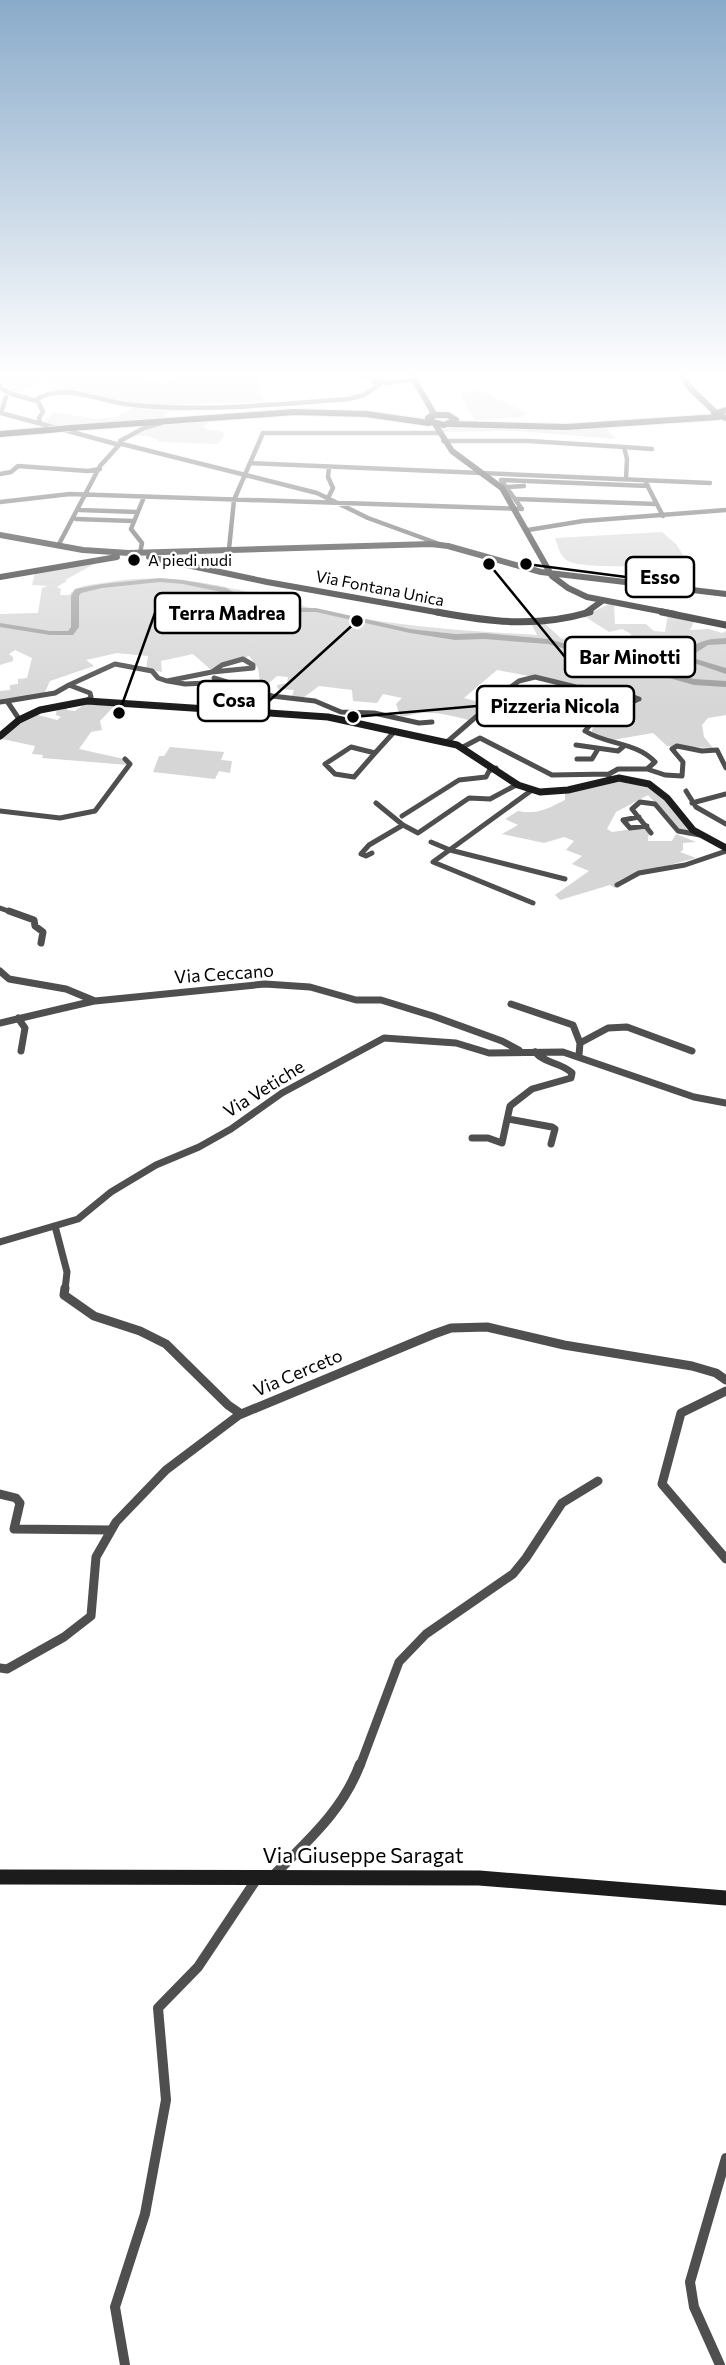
<svg xmlns="http://www.w3.org/2000/svg" width="726" height="2365" font-family="Commissioner,sans-serif">
<style>
.green{fill:#d6d6d6}
.lines{fill:none;stroke-linecap:round;stroke-linejoin:round}
.river{fill:#9d9d9d;fill-rule:evenodd}
.primary-casing{stroke:#dbdbdb;stroke-width:8}
.street-far4{stroke:#4f4f4f;stroke-width:4.5}
.street-far3{stroke:#4f4f4f;stroke-width:5}
.street-far2{stroke:#4f4f4f;stroke-width:7}
.street-far1{stroke:#4f4f4f;stroke-width:9}
.street{stroke:#4f4f4f;stroke-width:10}
.secondary-far2{stroke:#1c1c1c;stroke-width:6}
.secondary-far1{stroke:#1c1c1c;stroke-width:7}
.secondary{stroke:#1c1c1c;stroke-width:15}
.primary{stroke:#000;stroke-width:6}
.rail{stroke:#000;stroke-width:2;stroke-dasharray:6 2 1 2;stroke-linecap:butt}
.primary-bridge-casing{stroke:#dbdbdb;stroke-width:8;stroke-linecap:butt}
.street-bridge{stroke:#4f4f4f;stroke-width:4.5}
.primary-bridge{stroke:#000;stroke-width:6}
.poi-dot{fill:#000;stroke:#fff;stroke-width:2.5}
.labels{text-anchor:middle;stroke-width:5;stroke-linejoin:round;paint-order:stroke}
.far-poi-label{font-size:16px;fill:#000;stroke:#fff;text-anchor:start}
.far-street-label{font-size:16px;fill:#000;stroke:#fff}
.street-label{font-size:18px;fill:#000;stroke:#fff}
.near-street-label{font-size:21px;fill:#000;stroke:#fff}
.leader{fill:none;stroke:#000;stroke-width:2.5}
.callout-dot{fill:#000;stroke:#fff;stroke-width:2.5}
.callout{fill:#fff;stroke:#000;stroke-width:2.5}
.callout-label{font-size:19px;text-anchor:middle;font-weight:bold;fill:#000}
</style>
<rect width="100%" height="100%" fill="#fff"/>
<!-- green -->
<path class="green" d="M8,376H141L144,378L142,380L165,382L177,376H289L258,378L264,402L163,405L110,400L54,389L51,388L56,385L41,381L19,392L4,388Z
M480,390L527,413L521,417L474,420L460,394Z
M135,407L185,410L169,412L162,416L182,418L60,428L44,421L54,412L96,419L116,417Z
M210,420L203,428L223,432L224,436L218,444L160,442L149,436H133L156,425Z
M603,425L616,439L516,431L441,432L440,430L454,427L538,429Z
M662,532L676,544L689,564C672,567 581,569 568,561C560,557 558,546 555,538Z
M96,563L65,580L67,581L57,587L61,589L60,595H69C77,585 90,585 103,583C196,565 275,605 366,619C422,628 480,632 537,635L532,625L545,624L562,639L570,636L575,641L631,656L643,654L630,641L631,634L622,629L609,632L584,616L609,604L614,605L615,624H646L654,631L665,632L668,614L696,618L690,630L709,629L722,633L726,631V715L708,718L702,725L704,737L713,748L667,746L653,733L607,741L592,732V729L614,712L640,702L639,696L618,688L580,686L497,670L464,698L486,704L468,720C452,716 438,712 422,713C414,713 409,717 400,716L396,704L402,698L383,694L377,703L353,701L352,690L319,686L303,698L292,696L294,690L278,689L277,685L287,683L288,677L277,676L267,685L260,683L258,668L249,656L211,670L193,654L161,661L162,672L146,669L148,656L117,653L86,660L94,666L50,681L44,694L0,701V691L10,690V685L18,684V679L27,678L32,658L15,650L9,654L13,657V661L0,665V614L38,613L42,588L48,586L32,585L35,573Z
M86,703L116,704L100,721L102,730L91,732L79,749L124,759L128,765L42,758L43,755L32,754L35,746L2,739L17,724L34,714L57,720L61,717L56,715L57,708L66,705L67,710L75,711Z
M170,747L224,752L221,760L232,761L230,773L219,771L215,779L153,772L159,756H164Z
M603,779L644,784L663,795L695,833H682L648,795L616,812L607,829L612,832L646,827L649,830L648,841H672L676,834L696,842L683,843V850L680,852L696,858L628,876L618,881L615,888L610,885L560,900L555,895L589,871L572,864L582,856L566,850L574,841L564,837L544,843L502,834L518,825L505,819L518,811C537,815 549,808 565,800V792Z"/>
<g class="lines">
<!-- river -->
<path class="river" d="M160,578L183,580L226,588L264,608H316L410,629L455,634L484,633L548,639L694,679L726,681V687L694,685L548,644L484,639L455,640L410,633L316,612H263L221,592L183,584L160,582L102,588L81,593L79,596V627L73,635H50L0,627V623L50,631H68L71,627V596L75,589L102,584Z
M726,638V644L708,645L694,654L696,659L726,668V674L688,661L686,654C696,640 709,639 726,638Z"/>
<defs>
<path id="primary" d="M726,410L714,414L726,418
M436,415H448L456,420L444,425L428,421V418Z
M450,424L566,427L718,417
M70,428L295,412L366,414L429,423
M0,434L49,430"/>
</defs>
<!-- primary casing -->
<use href="#primary" class="primary-casing"/>
<!-- street-far4 -->
<path class="street-far4" d="M364,376L378,379
M376,380L387,382H373Z
M386,383L408,380L417,383
M12,394L36,401
M6,397L1,413L116,444
M40,422L39,418L43,412L37,399C66,383 95,400 125,404C199,413 275,404 349,399L364,395L380,384
M120,441L144,428L161,423
M443,441H529L624,447L627,459L626,479
M122,444L317,493L368,518L442,545
M624,447L652,449
M250,463L710,483
M0,474L11,472L18,466L88,471L100,469
M502,480L648,486
M646,483L663,516
M508,487L524,486
M328,498L333,488L328,477L329,467
M516,499L656,504
M0,502L70,494L522,509L501,480
M80,510L137,512
M76,519L133,521
M528,530L583,521L726,510
M58,546L100,466L120,444
M229,549L234,500L263,433H438
M140,553L142,543L131,529L144,497"/>
<!-- street-far3 -->
<path class="street-far3" d="M243,659L253,665V668L212,672L222,665Z
M214,678L272,696L315,701L341,712L374,713L419,723L432,722
M168,681L185,684L207,683
M69,685L115,664L152,671L158,678L167,681L212,672
M7,701L55,693L69,685L90,693L91,697L87,701
M0,702L7,701L19,719
M447,742L508,689L519,681L535,677L576,687L614,689L639,699L594,720L585,731C607,745 637,742 655,762L647,769H618L609,774
M576,745L618,751L624,746
M351,747L375,753L354,777L335,774L325,764Z
M463,747L480,738L552,775L609,774V777
M375,753L395,731
M577,759H592L598,749
M647,769L665,775L682,776L683,762L672,749L677,746L702,751L717,750L726,768
M532,790L433,862L533,903
M686,791L696,807L726,824
M376,803L403,825
M692,803L726,794
M0,811L60,818L95,811L130,764L125,759
M402,816L459,780L486,777L489,771L496,768
M639,817L623,820L630,828L647,826
M651,833L632,809L640,802L655,804L678,831L700,835
M431,842L450,850L565,879
M372,853L366,856L361,854L369,845L403,825L418,833L469,798L490,799L518,784
M617,885L639,873L685,865L726,851
M0,908L14,913"/>
<!-- street-far2 -->
<path class="street-far2" d="M9,911L34,920L35,926L43,932L41,943
M0,971L9,979L66,989L95,1001L265,984L310,987L356,1000H381L433,1016L502,1041L519,1050
M511,1004L573,1025L580,1043L579,1055
M18,1018L25,1028L21,1051
M0,1023L94,1001
M580,1043L608,1028L627,1027L692,1051
M508,1119L552,1127L555,1129L551,1144
M472,1138H488L502,1143L510,1106L532,1089L571,1078L572,1073C561,1062 545,1064 535,1052
M55,1226L67,1272L65,1290
M0,1242L78,1219L111,1192L156,1165L199,1147L231,1129L282,1093L384,1038L456,1043L489,1053L563,1052L694,1097L726,1103"/>
<!-- street-far1 -->
<path class="street-far1" d="M65,1288L64,1295L94,1316L140,1331L166,1344L228,1405L241,1414
M726,1391L681,1413L662,1484L726,1559
M0,1494L16,1498L20,1503L14,1529L111,1530
M0,1668L7,1669L64,1637L91,1616L96,1557L116,1522L166,1470L239,1415L434,1334L451,1328L487,1327L564,1345L692,1366L716,1373L726,1380
M360,1766L399,1662L426,1634L513,1574L526,1558L562,1503L598,1481"/>
<!-- street -->
<path class="street" d="M272,1877C306,1842 343,1811 360,1764
M125,2365L115,2307L145,2214L166,2100L158,2008L198,1967L258,1877
M720,2365L694,2307L690,2282L726,2158"/>
<!-- secondary-far2 -->
<path class="secondary-far2" d="M412,376L433,412L431,416
M682,376L691,389L715,412
M435,424L452,451L502,488L552,576L568,588L587,597L675,614
M0,535L83,550L129,553L431,544L448,546L541,572L726,594
M149,557L267,582L447,614
M0,577L117,557
M584,614L602,601"/>
<!-- secondary-far1 -->
<path class="secondary-far1" d="M437,612C491,622 536,628 590,612
M662,612L726,625
M0,736L19,720L40,710L87,701L328,717L457,745L518,785L540,792L568,790L619,778L649,784L667,798L693,830L726,848"/>
<!-- secondary -->
<path class="secondary" d="M0,1877L479,1878L726,1898"/>
<!-- primary -->
<use href="#primary" class="primary"/>
<!-- rail -->
<path class="rail" d="M0,390L3,376"/>
<defs>
<path id="primary-bridge" d="M49,430L70,428"/>
</defs>
<!-- primary-bridge casing -->
<use href="#primary-bridge" class="primary-bridge-casing"/>
<!-- street-bridge -->
<path class="street-bridge" d="M0,388L12,394"/>
<!-- primary-bridge -->
<use href="#primary-bridge" class="primary-bridge"/>
</g>
<!-- sky -->
<linearGradient id="sky" x2="0" y2="1"><stop stop-color="#8aabca"/><stop offset="0.53" stop-color="#fff"/><stop offset="1" stop-color="#fff" stop-opacity="0"/></linearGradient>
<rect width="726" height="707" fill="url(#sky)"/>
<!-- markers -->
<circle class="poi-dot" cx="134" cy="560" r="7"/>
<g class="labels">
<!-- far-poi labels -->
<g class="far-poi-label">
<text x="148" y="566">A piedi nudi</text>
</g>
<!-- far-street labels -->
<g class="far-street-label">
<text transform="translate(380 588) rotate(11)" y="6">Via Fontana Unica</text>
</g>
<!-- street labels -->
<g class="street-label">
<text transform="translate(224 974) rotate(-4)" y="6">Via Ceccano</text>
<text transform="translate(264 1089) rotate(-32)" y="6">Via Vetiche</text>
<text transform="translate(298 1373) rotate(-23)" y="6">Via Cerceto</text>
</g>
<!-- near-street labels -->
<g class="near-street-label">
<text x="363" y="1863">Via Giuseppe Saragat</text>
</g>
</g>
<!-- callouts -->
<path class="leader" d="M526 564L626 577M119 713L155 613M489 564L565 657M357 621L269 701M353 717L477 706"/>
<g class="callout-dot">
<circle cx="526" cy="564" r="7"/>
<circle cx="119" cy="713" r="7"/>
<circle cx="489" cy="564" r="7"/>
<circle cx="357" cy="621" r="7"/>
<circle cx="353" cy="717" r="7"/>
</g>
<g class="callout">
<rect x="626" y="557" width="68" height="40" rx="7"/>
<rect x="155" y="593" width="145" height="40" rx="7"/>
<rect x="565" y="637" width="130" height="40" rx="7"/>
<rect x="198" y="681" width="71" height="40" rx="7"/>
<rect x="477" y="686" width="157" height="40" rx="7"/>
</g>
<g class="callout-label">
<text x="660" y="584">Esso</text>
<text x="227" y="620">Terra Madrea</text>
<text x="630" y="664">Bar Minotti</text>
<text x="234" y="707">Cosa</text>
<text x="555" y="713">Pizzeria Nicola</text>
</g>
</svg>
